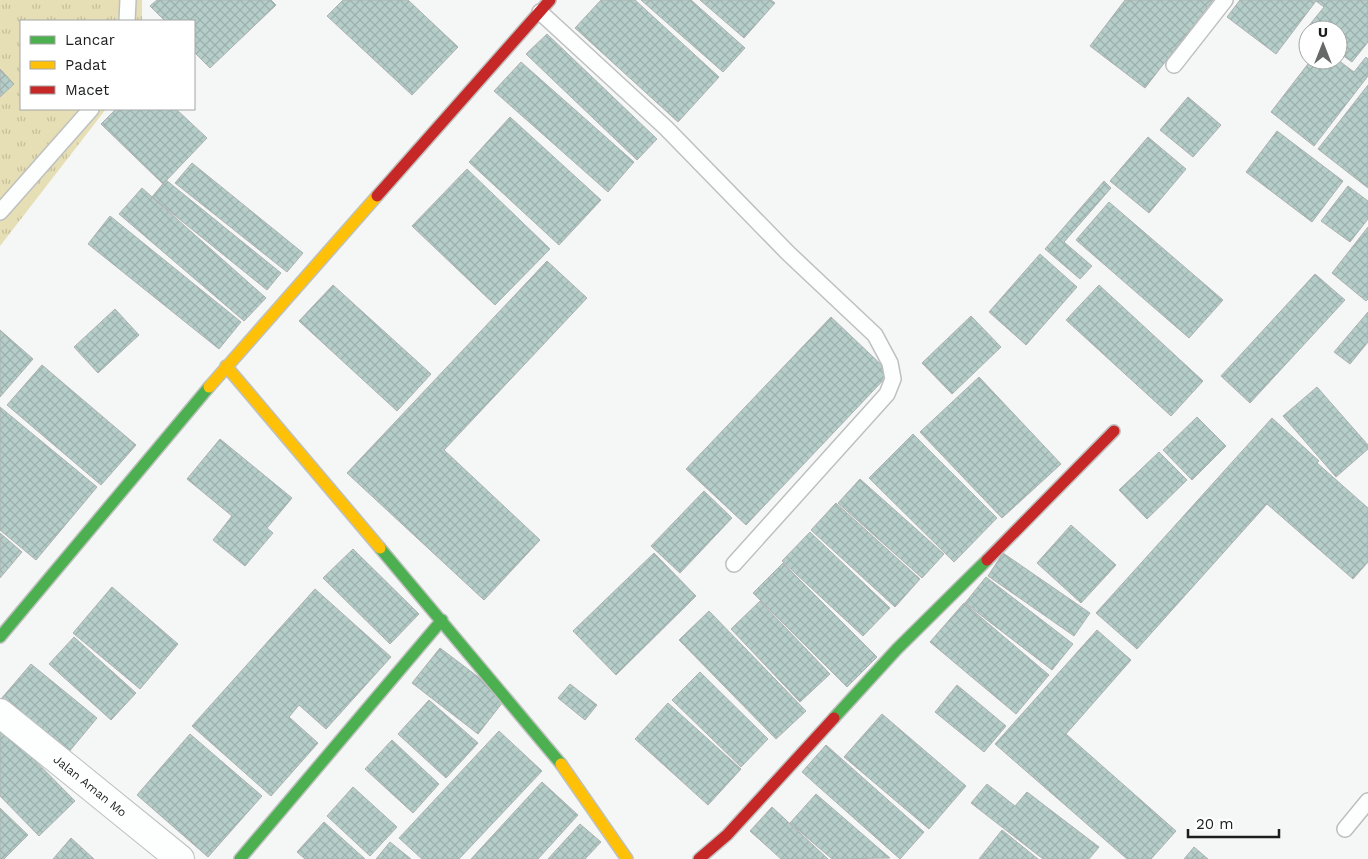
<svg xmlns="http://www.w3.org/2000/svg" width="1368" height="859" font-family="'Work Sans',sans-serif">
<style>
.park{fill:url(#park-tufts)}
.building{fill:url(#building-cross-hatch);stroke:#afb1b0}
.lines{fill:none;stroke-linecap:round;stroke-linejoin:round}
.lane-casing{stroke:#bec0bf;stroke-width:18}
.street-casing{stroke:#bec0bf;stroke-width:30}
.fast-casing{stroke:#bec0bf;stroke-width:14}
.slow-casing{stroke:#bec0bf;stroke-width:14}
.jam-casing{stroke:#bec0bf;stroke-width:14}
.lane{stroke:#fdfefe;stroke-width:15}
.street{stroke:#fdfefe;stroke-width:28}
.fast{stroke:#4caf50;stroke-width:11}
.slow{stroke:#ffc107;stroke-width:11}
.jam{stroke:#c62828;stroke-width:11}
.labels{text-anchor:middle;stroke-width:4.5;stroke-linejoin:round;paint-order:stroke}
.street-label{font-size:12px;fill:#1b1d1c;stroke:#fff}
</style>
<defs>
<pattern id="park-tufts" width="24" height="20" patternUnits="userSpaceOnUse" patternTransform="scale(1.25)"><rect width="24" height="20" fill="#e6deb4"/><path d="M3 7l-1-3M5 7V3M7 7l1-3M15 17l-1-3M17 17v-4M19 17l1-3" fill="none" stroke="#c5be9a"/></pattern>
<pattern id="building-cross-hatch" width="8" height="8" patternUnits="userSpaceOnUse" patternTransform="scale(1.25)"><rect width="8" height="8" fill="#b5ceca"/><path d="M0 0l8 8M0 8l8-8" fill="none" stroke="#9bb0ad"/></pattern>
</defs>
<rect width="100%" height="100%" fill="#f4f7f5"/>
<!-- park -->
<path class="park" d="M0,0H142V21H21V109H106L0,246Z"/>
<!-- building -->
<path class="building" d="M157,0H271L276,5L210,68L194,52V21H165L150,6Z
M343,0H408L458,47L412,95L327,16Z
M601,0H635L719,77L678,122L575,28Z
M641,0H691L745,48L723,72Z
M700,0H771L775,3L744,38Z
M1125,0H1213L1145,88L1090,46Z
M1240,0H1368V42L1352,62L1338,52V30H1309L1307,28L1324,7L1316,1L1276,54L1227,17Z
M547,34L657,139L637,160L526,54Z
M1366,57L1368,59V76L1314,146L1271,112L1311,60H1338L1354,72Z
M521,62L634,162L608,192L494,91Z
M0,69L14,84L0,97Z
M1368,85V188L1318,149Z
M1188,97L1221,125L1193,157L1160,130Z
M116,109H176L207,138L163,184L101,124Z
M510,117L601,200L559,245L469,162Z
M1277,131L1343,181L1312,222L1246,172Z
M1148,137L1186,169L1149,213L1110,181Z
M192,163L303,253L287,272L175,183Z
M467,169L550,249L495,305L412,226Z
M166,180L281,273L267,290L152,197Z
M1104,181L1111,188L1064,242L1092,266L1080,279L1045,249Z
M1348,186L1368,201V219L1350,242L1321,221Z
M142,188L266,298L244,321L119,214Z
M1109,202L1223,300L1189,338L1076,240Z
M110,216L241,322L219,349L88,244Z
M1368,227V299L1366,301L1332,273Z
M1040,254L1077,287L1026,345L989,312Z
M547,261L587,298L444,450L540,540L484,600L347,473Z
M1315,274L1345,300L1250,403L1221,376Z
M333,285L431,374L397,411L299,321Z
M1099,285L1203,381L1171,416L1066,320Z
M115,309L139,335L98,373L74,347Z
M1368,312V342L1350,364L1334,352Z
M971,316L1001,347L952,394L922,363Z
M831,317L890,373L746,525L686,469Z
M0,330L33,359L0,397Z
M42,365L136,445L101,485L7,405Z
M979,377L1061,464L1002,518L920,432Z
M1317,387L1368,445V449L1336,477L1283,416Z
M0,407L97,487L36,560L0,530Z
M1197,417L1226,446L1192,480L1163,450Z
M1272,418L1319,461L1317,463L1368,508V562L1353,579L1267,504L1137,649L1096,613Z
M913,434L997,518L954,562L869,478Z
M220,439L292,498L267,528L273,533L245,566L213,540L232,516L187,479Z
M1159,452L1187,480L1147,519L1119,490Z
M860,479L944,554L922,578L838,503Z
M704,491L732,518L680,573L651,546Z
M836,503L920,579L895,607L811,530Z
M1071,525L1116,565L1081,603L1037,563Z
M810,532L890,608L863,636L782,561Z
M0,533L22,552L0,578Z
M353,549L419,614L390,644L323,578Z
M654,553L696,596L616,675L573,631Z
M1003,553L1090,613L1074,636L988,576Z
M783,563L877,657L847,687L753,593Z
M986,577L1073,644L1052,670L965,603Z
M112,587L178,644L140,689L73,633Z
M315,589L391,657L326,729L299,705L289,717L318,743L271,796L192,726Z
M760,601L830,674L800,702L731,629Z
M964,603L1049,675L1016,714L930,642Z
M709,611L806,711L776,739L679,640Z
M1097,630L1131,660L1066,734L1176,831L1151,859H1127L995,744Z
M74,637L136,693L111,720L49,664Z
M440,648L506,698L478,734L412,683Z
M31,664L97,718L68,753L1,699Z
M700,672L768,739L741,767L672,700Z
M570,684L597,705L585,720L558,698Z
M957,685L1006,726L984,752L935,712Z
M429,700L478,743L446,778L398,734Z
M668,703L741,769L708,805L635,739Z
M882,714L966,786L929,829L844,757Z
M0,725L75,801L39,836L0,796Z
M499,731L542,771L459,859H422L399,838Z
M190,734L262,796L208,857L137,795Z
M392,740L439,784L413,813L365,769Z
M826,745L924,832L900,859L802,772Z
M542,782L578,815L538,859H471Z
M987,784L1015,806L1027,792L1099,847L1089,859H1043L971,803Z
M353,787L397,827L370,856L327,816Z
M816,794L890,858L832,859L790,823Z
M772,807L828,859H781L750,831Z
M0,808L28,835L4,859H0Z
M324,822L365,859H305L297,852Z
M580,824L601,842L585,859H548Z
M1002,830L1038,859H979Z
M71,838L94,859H53Z
M390,842L411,859H376Z
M1194,847L1208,859H1184Z"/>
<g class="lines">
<defs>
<path id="lane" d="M540,12L666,128L788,253L875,335L890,363L893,379L887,394L734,564
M127,21L128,0
M1174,65L1225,0
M0,212L91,109
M1345,829L1368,801"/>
<path id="street" d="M0,713L180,859"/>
<path id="fast" d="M380,548L561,764
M0,637L209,387
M834,718L897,649L987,560
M240,859L442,620"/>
<path id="slow" d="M226,366L380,548
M209,387L377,196
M561,764L627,859"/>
<path id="jam" d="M377,196L550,0
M987,560L1114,431
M699,859L727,835L834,718"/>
</defs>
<!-- lane casing -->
<use href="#lane" class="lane-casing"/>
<!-- street casing -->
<use href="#street" class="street-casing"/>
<!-- fast casing -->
<use href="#fast" class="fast-casing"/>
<!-- slow casing -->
<use href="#slow" class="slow-casing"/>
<!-- jam casing -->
<use href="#jam" class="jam-casing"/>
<!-- lane -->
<use href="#lane" class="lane"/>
<!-- street -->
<use href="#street" class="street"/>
<!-- fast -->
<use href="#fast" class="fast"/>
<!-- slow -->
<use href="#slow" class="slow"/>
<!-- jam -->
<use href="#jam" class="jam"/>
</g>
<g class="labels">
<!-- street labels -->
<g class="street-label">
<text transform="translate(90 786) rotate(39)" y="4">Jalan Aman Mo</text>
</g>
</g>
<!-- legend -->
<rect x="20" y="20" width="175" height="90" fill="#ffffff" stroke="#a4a5a4"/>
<rect x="30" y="36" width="25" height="8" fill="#4caf50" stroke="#a4a5a4"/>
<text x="65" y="45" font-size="15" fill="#1b1d1c">Lancar</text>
<rect x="30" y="61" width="25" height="8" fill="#ffc107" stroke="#a4a5a4"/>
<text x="65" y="70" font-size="15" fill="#1b1d1c">Padat</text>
<rect x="30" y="86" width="25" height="8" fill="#c62828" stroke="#a4a5a4"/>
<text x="65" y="95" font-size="15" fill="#1b1d1c">Macet</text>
<!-- north arrow -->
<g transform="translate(1323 45)"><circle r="24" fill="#ffffff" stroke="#a4a5a4"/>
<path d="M0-4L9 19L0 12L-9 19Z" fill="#676968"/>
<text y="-8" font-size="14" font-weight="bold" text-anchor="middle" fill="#1b1d1c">U</text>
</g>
<!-- scale -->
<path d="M1188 829v8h91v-8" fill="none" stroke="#1b1d1c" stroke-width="2.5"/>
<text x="1196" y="829" font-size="15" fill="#1b1d1c" stroke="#ffffff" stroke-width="4" paint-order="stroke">20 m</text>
</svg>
